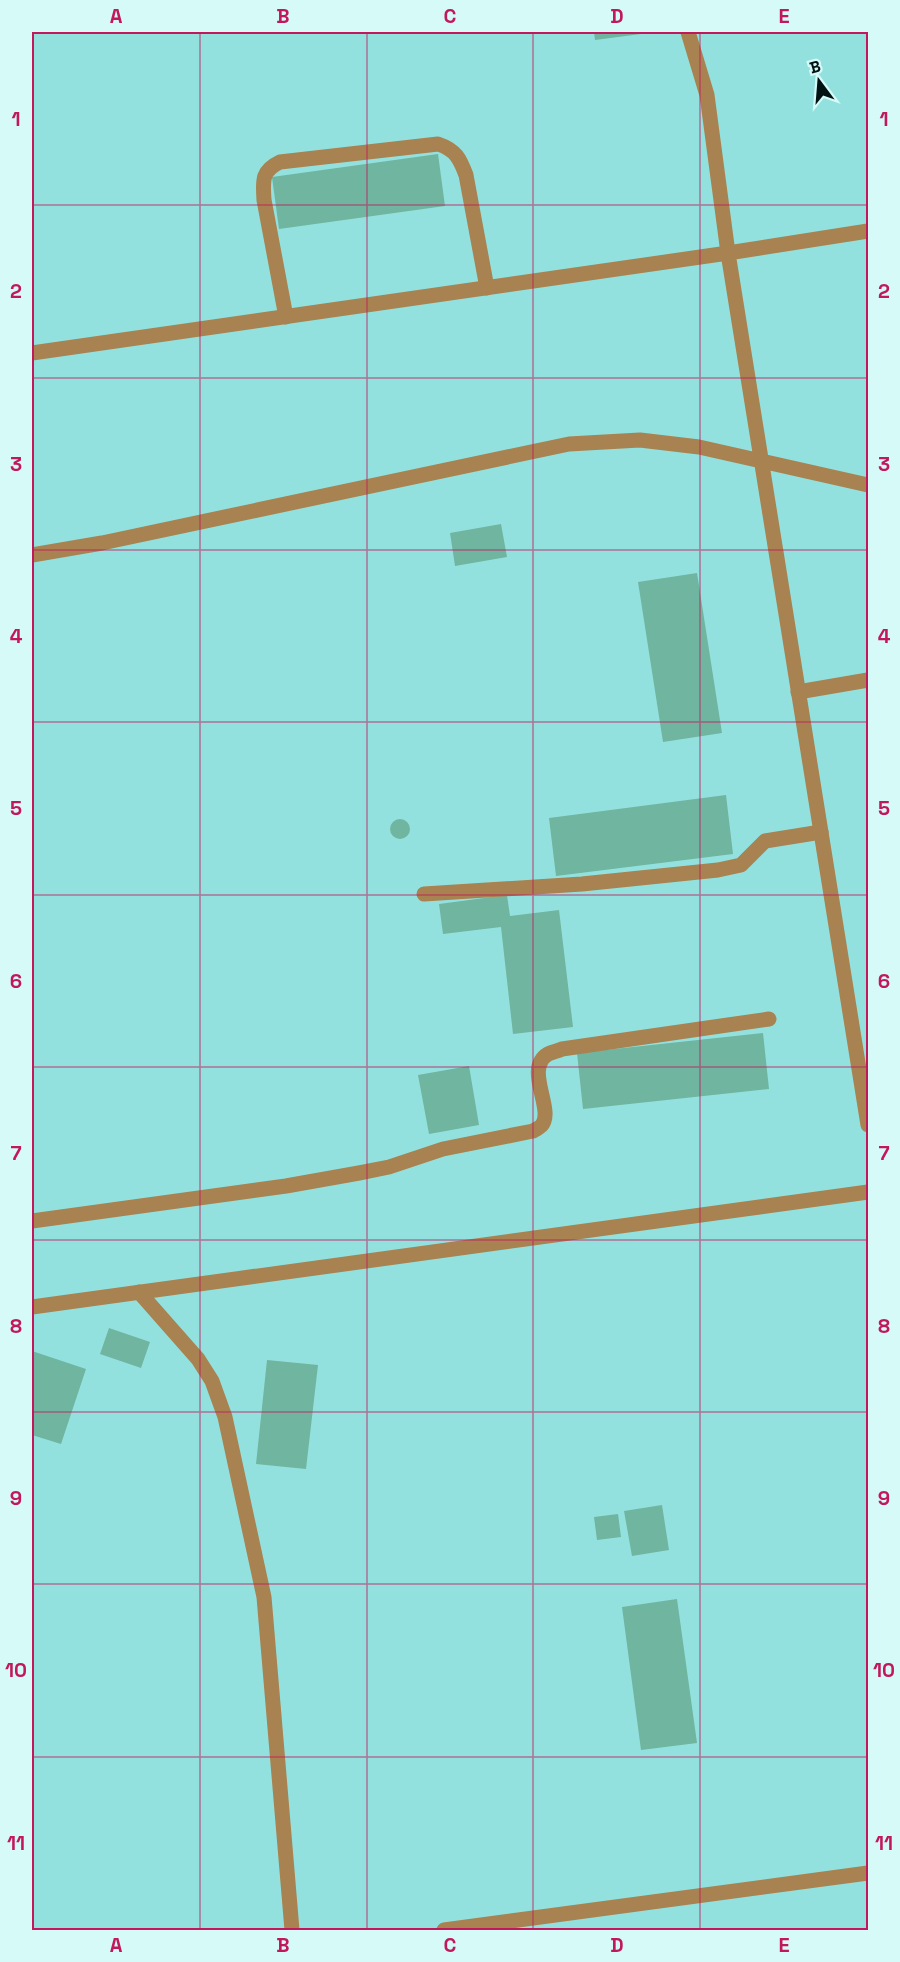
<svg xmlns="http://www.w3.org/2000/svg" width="900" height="1962" font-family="'Space Grotesk',sans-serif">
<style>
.building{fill:#6fb5a0}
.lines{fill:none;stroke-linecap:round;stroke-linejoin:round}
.service{stroke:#a88250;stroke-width:15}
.minor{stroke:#a88250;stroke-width:15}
.grid{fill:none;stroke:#c2185b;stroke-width:1.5;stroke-opacity:0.55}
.neatline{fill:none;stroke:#c2185b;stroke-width:2}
.grid-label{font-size:20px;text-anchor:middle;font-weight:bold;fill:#c2185b}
</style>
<rect width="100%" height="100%" fill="#93e1de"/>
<!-- building -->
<path class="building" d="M594,32H640L641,34L595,40Z
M438,154L445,206L279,229L272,177Z
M501,524L507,557L455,566L450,533Z
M697,573L722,733L663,742L638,582Z
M726,795L733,854L556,876L549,818Z
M390 829a10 10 0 1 1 20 0a10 10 0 1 1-20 0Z
M507,895L510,916L559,910L573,1027L513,1034L501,927L443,934L439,904Z
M763,1033L769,1089L583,1109L577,1053Z
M469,1066L479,1125L429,1134L418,1075Z
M109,1328L150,1342L141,1368L100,1354Z
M32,1351L86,1369L61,1444L32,1435Z
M267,1360L318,1365L306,1469L256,1464Z
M662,1505L669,1550L632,1556L624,1511Z
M618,1514L621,1537L597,1540L594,1517Z
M677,1599L697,1743L641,1750L622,1607Z"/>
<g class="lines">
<!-- service -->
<path class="service" d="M688,32L707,95L728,253
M286,317L264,200C263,181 261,171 280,162L438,144C456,150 460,159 466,175L487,288
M798,692L868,680
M424,894L582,884L718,870L741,865L765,841L821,832
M32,1221L286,1186L359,1173L389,1167L443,1149L533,1131C533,1131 541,1127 541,1126C556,1111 523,1069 548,1054C552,1052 558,1051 562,1049L769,1019
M139,1292L198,1359L212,1381L225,1417L264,1597L292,1930"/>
<!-- minor -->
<path class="minor" d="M728,253L868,1125
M32,353L728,253L868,231
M32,555L102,543L569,444L640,440L699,447L868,485
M32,1307L868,1192
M444,1930L868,1873"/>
</g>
<!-- grid -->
<path class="grid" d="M200,32V1930M367,32V1930M533,32V1930M700,32V1930M32,205H868M32,378H868M32,550H868M32,722H868M32,895H868M32,1067H868M32,1240H868M32,1412H868M32,1584H868M32,1757H868"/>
<!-- border -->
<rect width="900" height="1962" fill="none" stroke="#d5faf8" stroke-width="66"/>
<!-- north arrow -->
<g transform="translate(819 81) rotate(344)" stroke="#d5faf8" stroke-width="4.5" paint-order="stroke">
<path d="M0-4.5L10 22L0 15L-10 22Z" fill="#001212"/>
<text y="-9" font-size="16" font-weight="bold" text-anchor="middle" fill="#001212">B</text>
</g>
<rect x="33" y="33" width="834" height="1896" class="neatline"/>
<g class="grid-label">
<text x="116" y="23">A</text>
<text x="283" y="23">B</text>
<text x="450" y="23">C</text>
<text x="617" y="23">D</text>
<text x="784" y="23">E</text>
<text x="16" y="126">1</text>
<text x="884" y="126">1</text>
<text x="16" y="298">2</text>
<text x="884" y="298">2</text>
<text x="16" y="471">3</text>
<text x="884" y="471">3</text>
<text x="16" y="643">4</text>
<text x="884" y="643">4</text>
<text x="16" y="815">5</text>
<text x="884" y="815">5</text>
<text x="16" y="988">6</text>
<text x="884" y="988">6</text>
<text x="16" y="1160">7</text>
<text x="884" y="1160">7</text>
<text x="16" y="1333">8</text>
<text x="884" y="1333">8</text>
<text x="16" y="1505">9</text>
<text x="884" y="1505">9</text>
<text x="16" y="1677">10</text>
<text x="884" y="1677">10</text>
<text x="16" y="1850">11</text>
<text x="884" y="1850">11</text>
<text x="116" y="1952">A</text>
<text x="283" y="1952">B</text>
<text x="450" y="1952">C</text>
<text x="617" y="1952">D</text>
<text x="784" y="1952">E</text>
</g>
</svg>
